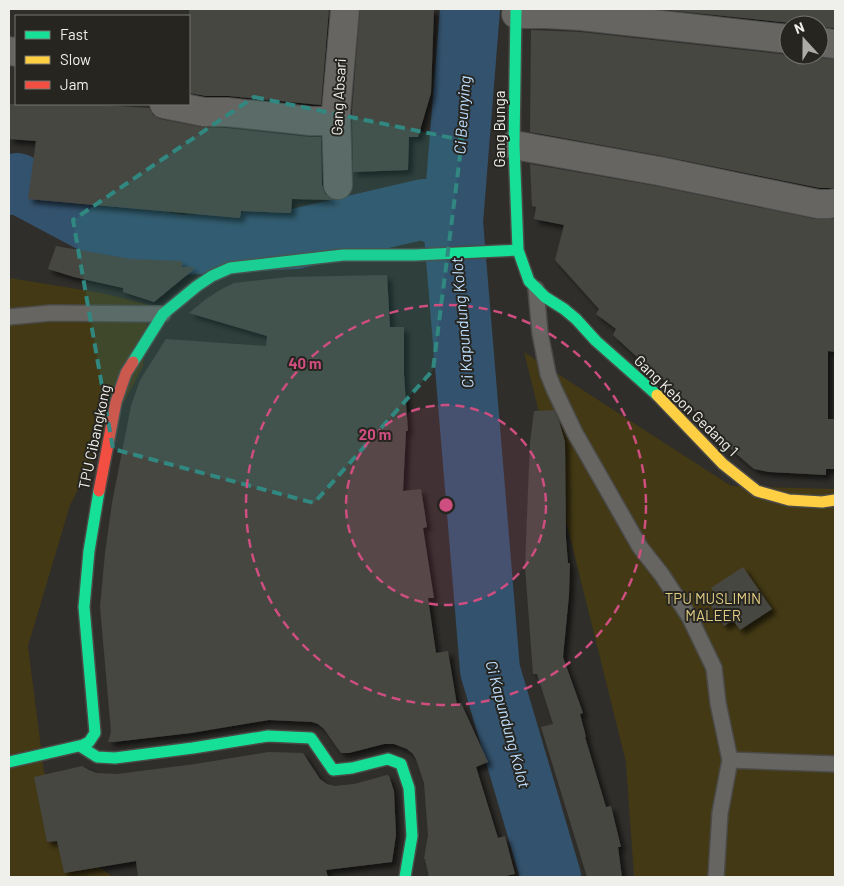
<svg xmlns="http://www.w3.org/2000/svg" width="844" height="886" font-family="Barlow,sans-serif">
  <defs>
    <filter id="shadow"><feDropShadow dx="4.5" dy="4.5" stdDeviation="2.5" flood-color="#0009"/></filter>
  </defs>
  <rect width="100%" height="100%" fill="#2f2e2b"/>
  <path fill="#433914" d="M 9,278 L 102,293 L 149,305 L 143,366 L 70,505 L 28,646 L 44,772 L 94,863 L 113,877 L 9,877 Z
    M 524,352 L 731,486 L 835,489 L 835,877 L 634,877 L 626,762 Z"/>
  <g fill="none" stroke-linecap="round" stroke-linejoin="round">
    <path stroke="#33526d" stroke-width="60" d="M 470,9 L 453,222 L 490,670 L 551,877
      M 9,185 L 17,183 L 107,231 L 181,245 L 295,239 L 424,209 L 453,222"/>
  </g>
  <path fill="#474643" filter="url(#shadow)" d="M 189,9 L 329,9 L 321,105 L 229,96 L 206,96 L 189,93 Z
    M 360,9 L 434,9 L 431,93 L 418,137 L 409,137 L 408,170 L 353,172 L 352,111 Z
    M 658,9 L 835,9 L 835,28 L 819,27 L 819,25 L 795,25 L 791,23 Z
    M 531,30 L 580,32 L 789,55 L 811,55 L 817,58 L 835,59 L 835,188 L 820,188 L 662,156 L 530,132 Z
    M 9,104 L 89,104 L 149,108 L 153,115 L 160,119 L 201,127 L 226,128 L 309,137 L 321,137 L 322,185 L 325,194 L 333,199 L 333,200 L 292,199 L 291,213 L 241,211 L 240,218 L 28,199 L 36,141 L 9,139 Z
    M 530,164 L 656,186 L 815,219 L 835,219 L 835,352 L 828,351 L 828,419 L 835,419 L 835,469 L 826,469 L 826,475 L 769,472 L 754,469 L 734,452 L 649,365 L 648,367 L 613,335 L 616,329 L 596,314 L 599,309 L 555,260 L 564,225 L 534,219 L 536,207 L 532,206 Z
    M 56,246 L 130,259 L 182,261 L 182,267 L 193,267 L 193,270 L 154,302 L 123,292 L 123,288 L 74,277 L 48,269 Z
    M 387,275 L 390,327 L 404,327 L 404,374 L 408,431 L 406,431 L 403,491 L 421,489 L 427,527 L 423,528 L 434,598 L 428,598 L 436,653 L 448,651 L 457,705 L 461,703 L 488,762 L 476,767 L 498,838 L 505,836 L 515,874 L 501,877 L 429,877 L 425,859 L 424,859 L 428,835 L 424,783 L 416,759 L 413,754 L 407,749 L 394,744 L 384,744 L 349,753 L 341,753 L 324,729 L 318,724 L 312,722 L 269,720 L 191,733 L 114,742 L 108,742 L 111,732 L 100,607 L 105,553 L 112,503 L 131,406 L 140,380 L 166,339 L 266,346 L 267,336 L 189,313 L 206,299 L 220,290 L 234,283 L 288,277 Z
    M 554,410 L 559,421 L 565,442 L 566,539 L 568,563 L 570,563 L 569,595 L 563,657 L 583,713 L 580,714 L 586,737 L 585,737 L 606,807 L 611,806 L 621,847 L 618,847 L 622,877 L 587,877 L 541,727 L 553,724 L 537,674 L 533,674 L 525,567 L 528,490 L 530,442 L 534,411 Z
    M 743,567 L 772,609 L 740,630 L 733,620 L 724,626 L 709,603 L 718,597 L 711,588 Z
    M 269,752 L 303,753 L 320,779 L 327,784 L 335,786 L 354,784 L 387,775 L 389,776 L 394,791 L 396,835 L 392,862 L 326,870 L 328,877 L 138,877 L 136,861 L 64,873 L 57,841 L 47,842 L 34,777 L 82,766 L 89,770 L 96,773 L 117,774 L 195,764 Z"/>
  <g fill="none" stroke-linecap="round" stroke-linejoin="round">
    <g stroke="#4a4a48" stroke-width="18">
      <path id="lane" d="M 536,289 L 540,333 L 548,374 L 554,389 L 575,433 L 640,547 L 662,575 L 690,618 L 714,668 L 718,703 L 730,760 L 720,813 L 716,877
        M 9,317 L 51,313 L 163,314
        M 730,760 L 835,764"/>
    </g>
    <g stroke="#4a4a48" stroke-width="30">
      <path id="street" d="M 516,14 L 547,14 L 581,16 L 789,39
        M 819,42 L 835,44
        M 9,51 L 16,52
        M 164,104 L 204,112 L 227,112 L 311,121 L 336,121
        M 514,145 L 659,171 L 818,204 L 829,204 L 835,203
        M 338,185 L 336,111 L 345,9"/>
    </g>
    <g stroke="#4a4a48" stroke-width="14">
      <path id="fast" d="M 516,9 L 514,145 L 518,250 L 529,281 L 545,297 L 564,309 L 576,319 L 596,341 L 657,395
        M 133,362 L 163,314 L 197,286 L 212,276 L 230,268 L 343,255 L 415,255 L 518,250
        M 80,746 L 97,757 L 115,758 L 193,748 L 268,736 L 311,738 L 333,770 L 352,768 L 388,759 L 401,764 L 409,788 L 412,836 L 405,877
        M 9,762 L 83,745 L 89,742 L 95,733 L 84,607 L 89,551 L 99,491"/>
    </g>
    <g stroke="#4a4a48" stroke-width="14">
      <path id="slow" d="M 657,395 L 723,464 L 757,491 L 789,500 L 822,502 L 835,500"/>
    </g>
    <g stroke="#4a4a48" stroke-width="14">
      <path id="jam" d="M 99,491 L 116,402 L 126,373 L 133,362"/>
    </g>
    <use href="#lane" stroke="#666562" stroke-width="15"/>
    <use href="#street" stroke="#666562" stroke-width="28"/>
    <use href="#fast" stroke="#16e098" stroke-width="11"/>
    <use href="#slow" stroke="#ffcf43" stroke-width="11"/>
    <use href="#jam" stroke="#f24e42" stroke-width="11"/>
  </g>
  <path fill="#318881" fill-opacity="0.2" stroke="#318881" stroke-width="4" stroke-dasharray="10 6" stroke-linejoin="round" d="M 254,97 L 462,140 L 433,370 L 314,503 L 113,449 L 73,220 Z"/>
  <circle cx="446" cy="505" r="100" fill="#cd4e7f" fill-opacity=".12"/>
  <g fill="none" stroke="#cd4e7f" stroke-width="2.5" stroke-dasharray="9 6">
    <circle cx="446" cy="505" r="100"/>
    <circle cx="446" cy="505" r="200"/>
  </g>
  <g text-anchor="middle" stroke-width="4" stroke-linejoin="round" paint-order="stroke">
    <g font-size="15" fill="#efefeb" stroke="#262520">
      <text transform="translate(339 97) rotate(-87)" y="5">Gang Absari</text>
      <text transform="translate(500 129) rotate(-90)" y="5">Gang Bunga</text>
      <text transform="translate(686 406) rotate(44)" y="5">Gang Kebon Gedang 1</text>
      <text transform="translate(95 437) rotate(-78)" y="5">TPU Cibangkong</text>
    </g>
    <g font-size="15" fill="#e1cc84" stroke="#262520">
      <text x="713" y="604">TPU MUSLIMIN<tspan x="713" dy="17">MALEER</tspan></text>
    </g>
    <g font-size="16" font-style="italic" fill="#bddfff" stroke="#262520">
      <text transform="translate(462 115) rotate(-86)" y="6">Ci Beunying</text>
      <text transform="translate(462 323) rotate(-95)" y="6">Ci Kapundung Kolot</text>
      <text transform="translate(508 724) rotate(75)" y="6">Ci Kapundung Kolot</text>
    </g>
  </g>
  <circle cx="446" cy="505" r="8" fill="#cd4e7f" stroke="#262520" stroke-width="2.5"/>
  <g font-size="15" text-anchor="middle" font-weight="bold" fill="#cd4e7f" stroke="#262520" stroke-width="4" stroke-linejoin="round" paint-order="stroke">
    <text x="305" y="369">40 m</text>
    <text x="375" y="440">20 m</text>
  </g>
  <rect width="844" height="886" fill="none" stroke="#efefeb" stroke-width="20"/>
  <rect x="15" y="15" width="175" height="90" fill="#262520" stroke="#767671"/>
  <rect x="25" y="31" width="25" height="8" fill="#16e098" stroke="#767671"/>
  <text x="60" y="40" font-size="15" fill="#efefeb">Fast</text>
  <rect x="25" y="56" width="25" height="8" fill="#ffcf43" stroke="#767671"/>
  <text x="60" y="65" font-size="15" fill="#efefeb">Slow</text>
  <rect x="25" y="81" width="25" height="8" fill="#f24e42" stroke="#767671"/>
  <text x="60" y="90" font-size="15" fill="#efefeb">Jam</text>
  <g transform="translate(804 40) rotate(339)"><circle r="24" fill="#262520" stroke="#767671"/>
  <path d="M0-4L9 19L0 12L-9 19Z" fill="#acaba8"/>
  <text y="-8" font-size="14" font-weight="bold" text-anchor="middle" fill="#efefeb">N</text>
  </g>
</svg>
